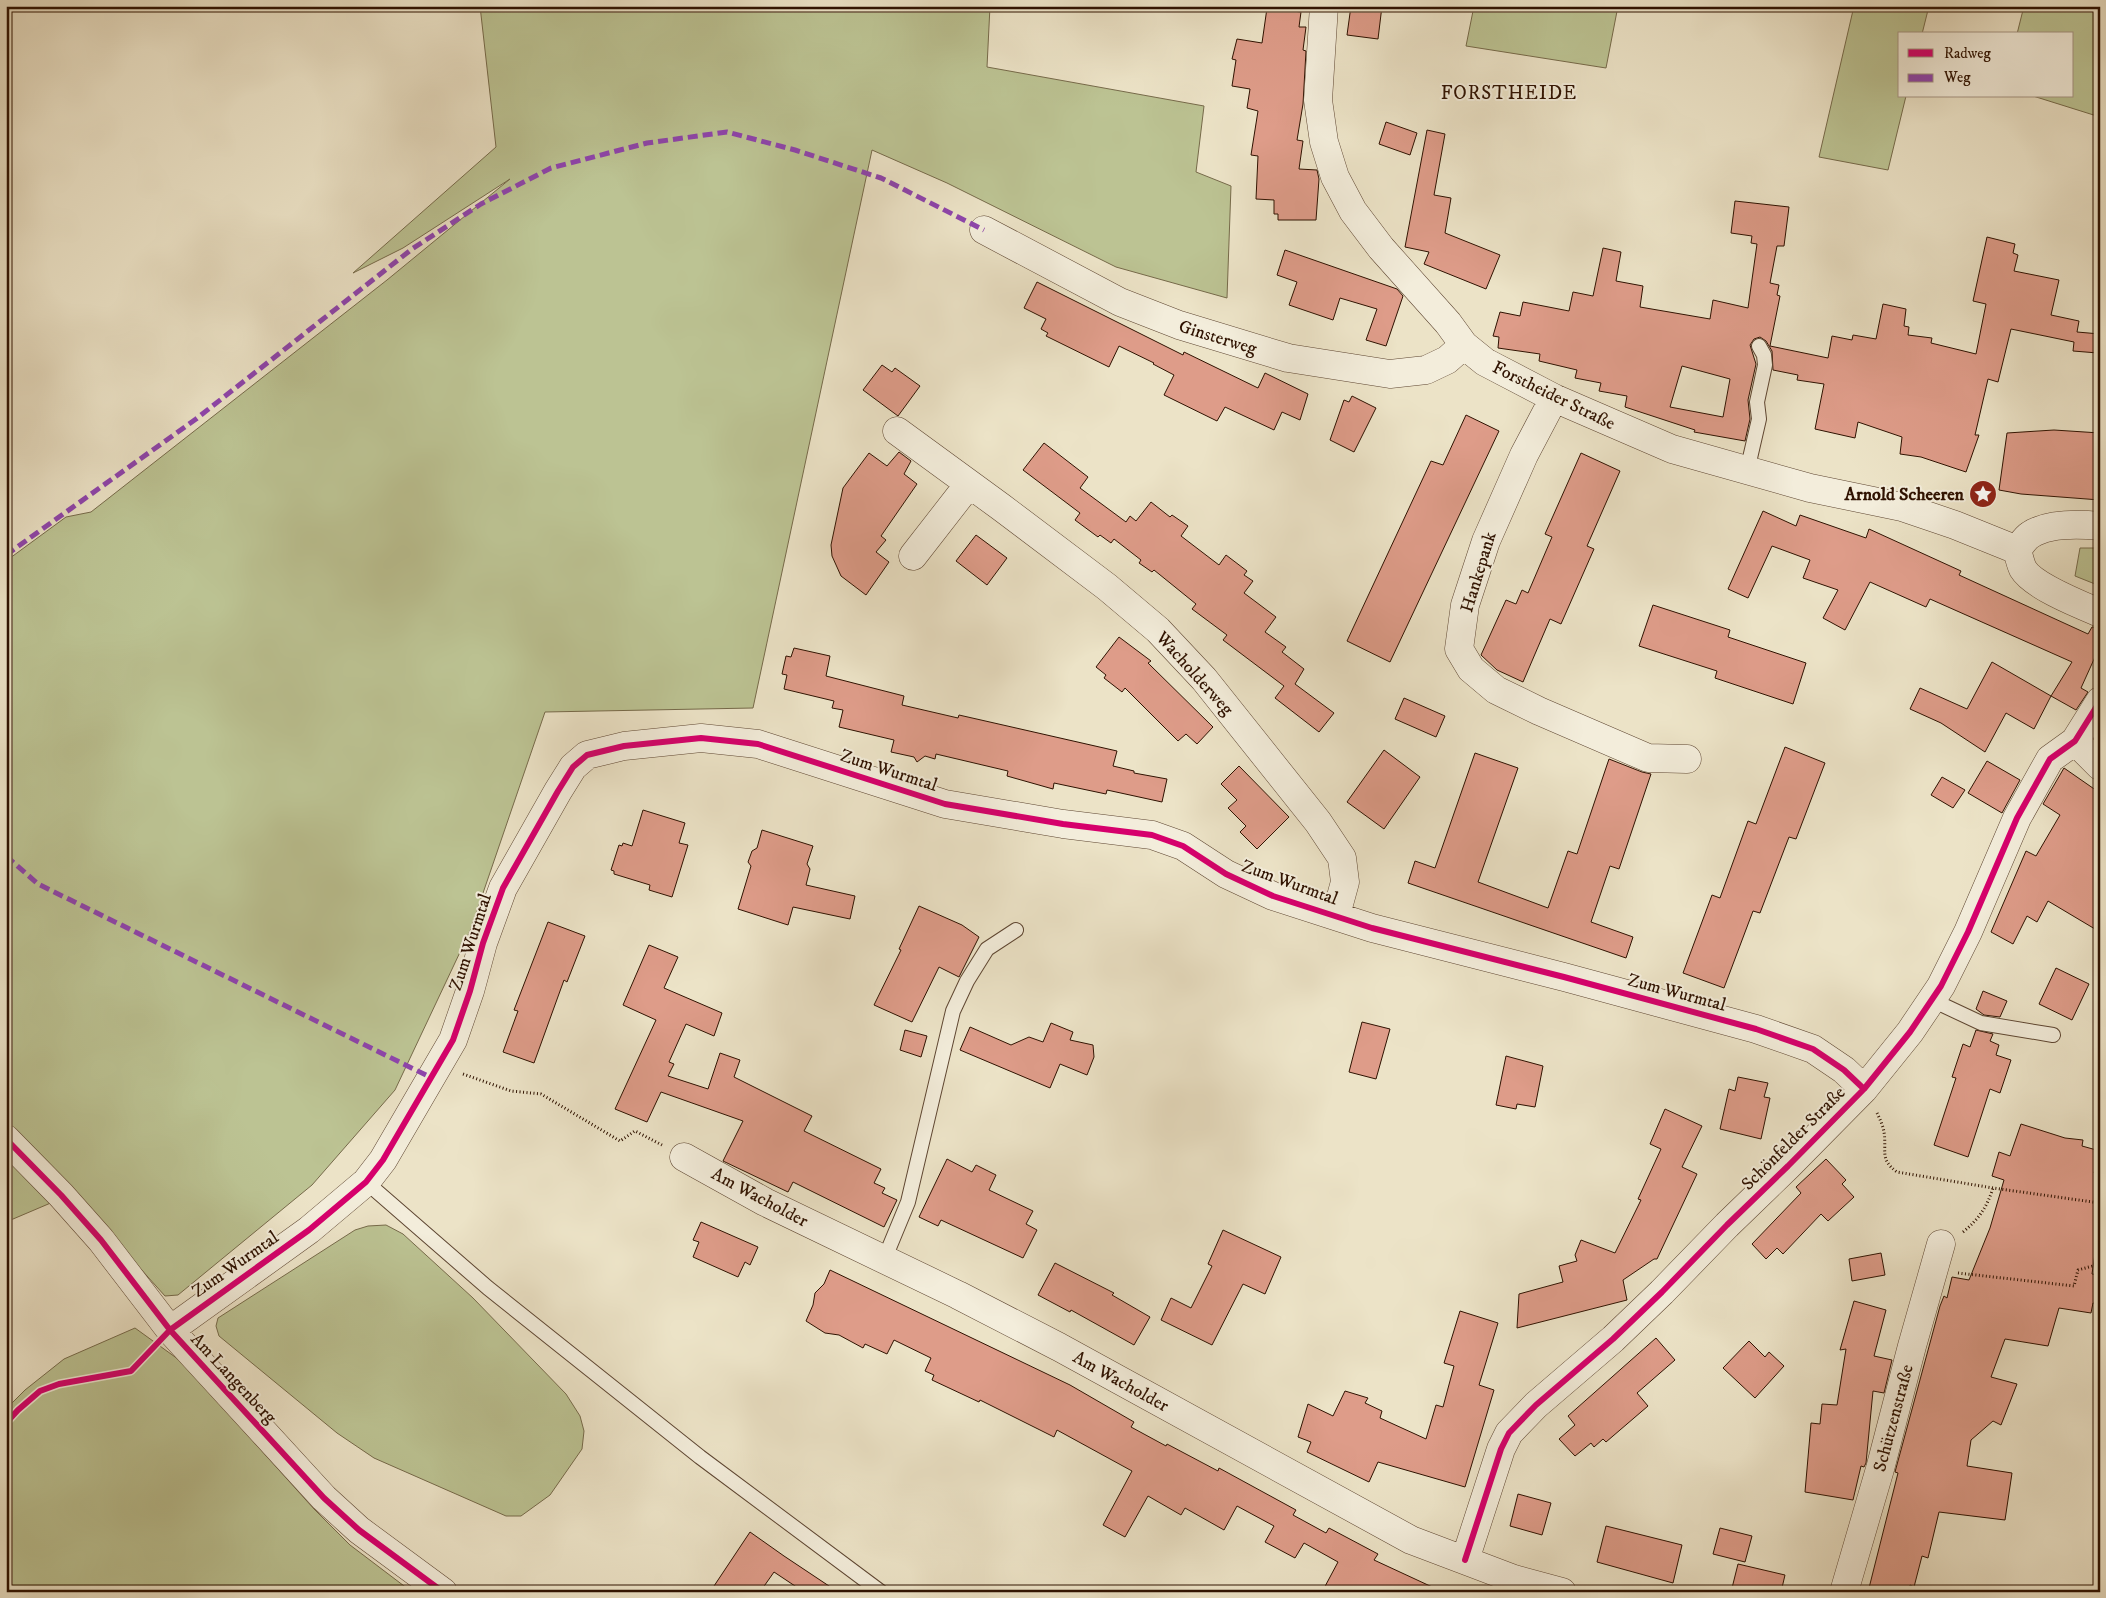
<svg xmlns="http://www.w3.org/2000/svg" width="2106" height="1598" font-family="'IM FELL DW Pica',serif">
  <rect width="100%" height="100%" fill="#ece3c7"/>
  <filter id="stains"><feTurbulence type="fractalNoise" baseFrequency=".004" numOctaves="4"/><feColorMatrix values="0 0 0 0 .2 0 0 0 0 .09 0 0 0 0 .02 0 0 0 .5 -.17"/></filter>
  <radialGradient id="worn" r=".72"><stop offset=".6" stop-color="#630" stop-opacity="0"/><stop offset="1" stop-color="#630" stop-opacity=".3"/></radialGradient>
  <path fill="#bcc393" stroke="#766a4a" d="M 480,6 L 990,6 L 987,67 L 1204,106 L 1196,172 L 1231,186 L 1227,298 L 1116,267 L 947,183 L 872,150 L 753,708 L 545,712 L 470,931 L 395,1090 L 312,1185 L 178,1295 L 165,1296 L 69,1189 L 6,1123 L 6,561 L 66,517 L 91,512 L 387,280 L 510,179 L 403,248 L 353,273 L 496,147 Z
    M 1474,6 L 1618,6 L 1606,68 L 1466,46 Z
    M 1854,6 L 1929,6 L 1922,34 L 1900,34 L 1900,96 L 1906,96 L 1888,170 L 1819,157 Z
    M 2024,6 L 2100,6 L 2100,117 L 2033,96 L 2072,96 L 2072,34 L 2017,34 Z
    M 2080,548 L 2100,548 L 2100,586 L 2075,576 Z
    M 6,1156 L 53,1202 L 6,1222 Z
    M 386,1225 L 403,1234 L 473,1298 L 566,1394 L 580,1416 L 584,1431 L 582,1449 L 550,1495 L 521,1516 L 506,1516 L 374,1458 L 337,1433 L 219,1336 L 216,1326 L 218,1318 L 355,1230 L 368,1226 Z
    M 135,1328 L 182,1362 L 314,1509 L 350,1545 L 412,1592 L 6,1592 L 6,1409 L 25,1390 L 64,1359 Z"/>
  <path fill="#de9c89" stroke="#2f1201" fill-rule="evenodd" d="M 1351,6 L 1382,6 L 1378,39 L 1347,35 Z
    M 1267,8 L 1301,12 L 1299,27 L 1306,27 L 1303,50 L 1306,51 L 1303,104 L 1297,140 L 1303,141 L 1299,169 L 1317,170 L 1319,179 L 1316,220 L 1278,220 L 1278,214 L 1274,214 L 1274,200 L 1256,199 L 1258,156 L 1251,155 L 1258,111 L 1247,108 L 1250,89 L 1232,86 L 1236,60 L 1232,59 L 1237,39 L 1262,43 Z
    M 1386,122 L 1417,133 L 1410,155 L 1379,144 Z
    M 1427,130 L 1445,134 L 1434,195 L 1451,198 L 1445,233 L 1500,255 L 1486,289 L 1424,264 L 1429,252 L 1405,247 Z
    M 1735,201 L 1789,207 L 1784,246 L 1777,246 L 1770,283 L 1779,285 L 1777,295 L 1780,296 L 1770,346 L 1828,358 L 1832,336 L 1852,340 L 1853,335 L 1876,339 L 1883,304 L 1906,309 L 1904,326 L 1909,327 L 1908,335 L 1932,338 L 1931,343 L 1976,354 L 1986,304 L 1973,301 L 1987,237 L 2015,244 L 2013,253 L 2018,255 L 2014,271 L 2059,280 L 2051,315 L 2079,321 L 2077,332 L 2100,334 L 2098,353 L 2073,351 L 2074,342 L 2011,329 L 1998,382 L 1988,379 L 1975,435 L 1979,435 L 1966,472 L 1921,457 L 1900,454 L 1902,437 L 1858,422 L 1855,438 L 1815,429 L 1824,384 L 1797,380 L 1798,375 L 1773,370 L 1772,351 L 1766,341 L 1760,337 L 1754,339 L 1750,345 L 1756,364 L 1748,400 L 1750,419 L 1745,441 L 1694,432 L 1695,430 L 1625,407 L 1627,396 L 1599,391 L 1601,383 L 1575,378 L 1577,370 L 1539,361 L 1540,354 L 1498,348 L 1499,337 L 1493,336 L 1500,312 L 1520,316 L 1523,302 L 1569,311 L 1573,292 L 1593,296 L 1603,248 L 1621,252 L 1616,281 L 1643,286 L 1640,307 L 1710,319 L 1713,300 L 1748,308 L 1757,244 L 1751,243 L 1752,236 L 1731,233 ZM 1682,366 L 1730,379 L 1723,417 L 1670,407 Z
    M 1285,250 L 1397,289 L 1403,296 L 1386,346 L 1366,340 L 1377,309 L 1340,298 L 1333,320 L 1289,305 L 1297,282 L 1277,275 Z
    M 1037,282 L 1183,355 L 1184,352 L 1258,388 L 1265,373 L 1308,394 L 1300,420 L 1282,412 L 1274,430 L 1225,407 L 1217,421 L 1164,395 L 1174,375 L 1153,364 L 1154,363 L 1119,346 L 1109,367 L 1046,336 L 1048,333 L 1041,329 L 1046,319 L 1024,308 Z
    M 882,365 L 892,372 L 895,368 L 920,386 L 898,416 L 863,390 Z
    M 1352,396 L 1376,408 L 1354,452 L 1330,440 L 1344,400 L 1349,402 Z
    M 1466,415 L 1499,431 L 1390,662 L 1347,641 L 1431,461 L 1443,465 Z
    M 2054,430 L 2100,433 L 2100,500 L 2021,494 L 1999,490 L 2007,433 Z
    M 1044,443 L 1088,477 L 1080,488 L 1126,522 L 1130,516 L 1136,521 L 1151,502 L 1170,517 L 1172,515 L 1188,526 L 1181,536 L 1219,565 L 1226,555 L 1247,571 L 1244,575 L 1253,581 L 1244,593 L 1276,617 L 1265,632 L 1286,647 L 1282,652 L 1304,669 L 1295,684 L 1334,713 L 1319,732 L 1275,698 L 1284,686 L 1223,640 L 1227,635 L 1192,609 L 1196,604 L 1154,570 L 1152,572 L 1139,563 L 1141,560 L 1114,539 L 1111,543 L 1100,535 L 1098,537 L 1075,520 L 1080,513 L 1023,470 Z
    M 899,452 L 911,461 L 904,474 L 917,484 L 881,536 L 886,540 L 876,552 L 889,562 L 866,595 L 841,576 L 832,556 L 831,545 L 843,488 L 869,453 L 887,466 Z
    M 1581,453 L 1620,471 L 1587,546 L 1594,549 L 1561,624 L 1550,619 L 1523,682 L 1497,670 L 1481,655 L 1506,600 L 1516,604 L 1522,590 L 1528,593 L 1552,537 L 1545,534 Z
    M 1763,511 L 1796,526 L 1800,515 L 1866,538 L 1869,529 L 1961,571 L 1959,575 L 2088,634 L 2092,627 L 2100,628 L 2100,646 L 2081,688 L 2088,692 L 2076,710 L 2051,696 L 2072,662 L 1930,599 L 1926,607 L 1870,582 L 1845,630 L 1823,618 L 1838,590 L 1803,578 L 1810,560 L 1772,546 L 1748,598 L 1728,589 Z
    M 976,535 L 1007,558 L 987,585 L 956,561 Z
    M 1653,605 L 1730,630 L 1728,637 L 1806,663 L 1793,704 L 1715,678 L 1717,671 L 1639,646 Z
    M 1119,637 L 1151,661 L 1148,663 L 1213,727 L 1197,744 L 1186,734 L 1178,741 L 1125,688 L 1122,692 L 1104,678 L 1106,675 L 1096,667 Z
    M 794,648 L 830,656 L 826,676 L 904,696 L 902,705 L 958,718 L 959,715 L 1117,751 L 1113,766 L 1134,771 L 1134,773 L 1167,779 L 1162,802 L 1107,790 L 1106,794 L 1054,783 L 1053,789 L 1007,776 L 1008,771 L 936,754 L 935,759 L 925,756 L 917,762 L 914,757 L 891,752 L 894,740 L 839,727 L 843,710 L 832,708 L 834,701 L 784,689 L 787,675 L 782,674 L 786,656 L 791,657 Z
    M 1992,662 L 2051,696 L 2034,729 L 2006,713 L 1985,752 L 1941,723 L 1910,709 L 1920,688 L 1967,709 Z
    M 1404,698 L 1445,716 L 1436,737 L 1395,719 Z
    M 1785,747 L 1825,763 L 1796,839 L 1789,837 L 1760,913 L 1753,911 L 1724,988 L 1683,973 L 1712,895 L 1720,898 L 1748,821 L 1756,824 Z
    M 1384,750 L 1420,777 L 1384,829 L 1347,802 Z
    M 1475,753 L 1518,768 L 1478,882 L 1548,908 L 1568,851 L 1577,854 L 1609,759 L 1642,772 L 1651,774 L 1619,869 L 1610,866 L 1591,922 L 1633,937 L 1626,958 L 1408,883 L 1415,861 L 1435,868 Z
    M 1987,761 L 2020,780 L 2002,813 L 1968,793 Z
    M 1239,766 L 1289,817 L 1257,849 L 1240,832 L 1246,826 L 1228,808 L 1237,800 L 1221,784 Z
    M 2064,768 L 2100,793 L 2100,932 L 2048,901 L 2037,922 L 2027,916 L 2013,944 L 1991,932 L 2026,851 L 2036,856 L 2060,815 L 2043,804 Z
    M 1942,777 L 1965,790 L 1953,808 L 1931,795 Z
    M 643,810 L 685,823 L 679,843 L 688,845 L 672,897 L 649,890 L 650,885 L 614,874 L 614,871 L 611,870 L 619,845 L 622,846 L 623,843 L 632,846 Z
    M 762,830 L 813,846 L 807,864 L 810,869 L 806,885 L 855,896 L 850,919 L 793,907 L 788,925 L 738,909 L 751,866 L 748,862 L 752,851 L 757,848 Z
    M 919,906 L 962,925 L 979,937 L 959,977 L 939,967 L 912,1022 L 874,1005 L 901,950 L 899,949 Z
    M 548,922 L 585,936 L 567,982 L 564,980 L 534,1063 L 503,1052 L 518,1011 L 514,1010 Z
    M 649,945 L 678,957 L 664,988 L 722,1013 L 714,1036 L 686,1024 L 669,1062 L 674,1064 L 668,1076 L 708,1089 L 720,1053 L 740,1060 L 734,1077 L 812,1116 L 804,1131 L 881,1169 L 874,1183 L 885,1188 L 882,1193 L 897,1200 L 884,1227 L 793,1182 L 788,1192 L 723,1161 L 743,1121 L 661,1092 L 647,1122 L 615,1109 L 656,1020 L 623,1005 Z
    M 2056,968 L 2089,984 L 2072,1020 L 2039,1004 Z
    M 1983,991 L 2007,1001 L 2000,1017 L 1984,1015 L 1976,1009 Z
    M 1362,1022 L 1390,1029 L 1376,1079 L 1349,1072 Z
    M 1051,1023 L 1073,1032 L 1070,1040 L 1093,1045 L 1094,1057 L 1087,1075 L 1060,1064 L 1050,1088 L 960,1050 L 970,1027 L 1011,1045 L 1029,1037 L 1043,1042 Z
    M 905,1030 L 927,1036 L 921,1057 L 900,1050 Z
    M 1976,1030 L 1993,1034 L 1990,1041 L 1999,1045 L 1996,1055 L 2011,1060 L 2000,1093 L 1990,1089 L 1968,1157 L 1934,1145 L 1956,1078 L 1952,1077 L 1963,1044 L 1970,1047 Z
    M 1506,1056 L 1543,1066 L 1535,1107 L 1517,1104 L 1516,1109 L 1496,1105 Z
    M 1738,1077 L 1768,1083 L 1764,1097 L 1770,1098 L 1761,1139 L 1720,1129 L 1729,1089 L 1735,1091 Z
    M 1665,1109 L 1702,1126 L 1682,1167 L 1697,1174 L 1657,1259 L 1654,1259 L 1623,1280 L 1627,1300 L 1517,1328 L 1519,1294 L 1563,1282 L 1559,1266 L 1577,1261 L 1575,1255 L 1581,1240 L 1615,1253 L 1641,1200 L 1638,1199 L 1661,1149 L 1650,1144 Z
    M 2021,1124 L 2065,1138 L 2083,1140 L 2082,1146 L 2100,1151 L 2094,1173 L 2100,1174 L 2100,1233 L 2098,1233 L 2092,1274 L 2100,1275 L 2100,1304 L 2093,1303 L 2091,1313 L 2059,1308 L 2048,1346 L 2005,1339 L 1991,1377 L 2017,1384 L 2001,1425 L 1993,1421 L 1971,1440 L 1967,1466 L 2012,1473 L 2005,1520 L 1939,1512 L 1928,1558 L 1922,1556 L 1914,1587 L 1910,1585 L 1909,1592 L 1868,1592 L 1898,1473 L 1895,1472 L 1940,1306 L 1944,1296 L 1947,1298 L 1952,1277 L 1969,1280 L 1990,1228 L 2004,1180 L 1992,1176 L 1999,1152 L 2010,1156 Z
    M 947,1159 L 972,1172 L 976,1165 L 996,1175 L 989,1190 L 1033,1211 L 1026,1224 L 1037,1230 L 1023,1258 L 941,1220 L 938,1226 L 919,1217 Z
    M 1826,1159 L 1846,1180 L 1842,1184 L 1854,1197 L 1828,1221 L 1821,1214 L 1783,1254 L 1777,1248 L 1766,1259 L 1752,1244 L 1801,1193 L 1796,1187 Z
    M 701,1222 L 758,1247 L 750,1265 L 745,1262 L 738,1277 L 693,1257 L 699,1242 L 693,1240 Z
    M 1223,1230 L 1281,1257 L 1265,1294 L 1243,1284 L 1212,1345 L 1161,1320 L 1171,1298 L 1191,1308 L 1212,1266 L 1208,1264 Z
    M 1881,1253 L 1885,1275 L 1852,1281 L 1849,1259 Z
    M 1055,1263 L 1114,1293 L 1112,1295 L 1150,1317 L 1134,1345 L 1071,1310 L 1070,1312 L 1038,1295 Z
    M 830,1270 L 1070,1385 L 1134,1422 L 1131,1427 L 1166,1446 L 1167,1444 L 1218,1471 L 1219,1468 L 1296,1510 L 1293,1515 L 1326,1533 L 1329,1528 L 1378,1554 L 1374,1560 L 1443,1592 L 1322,1592 L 1338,1562 L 1304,1543 L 1295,1558 L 1265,1542 L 1274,1526 L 1237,1506 L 1224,1530 L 1185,1508 L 1181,1515 L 1148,1496 L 1125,1537 L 1103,1525 L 1132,1471 L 1057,1430 L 1054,1437 L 980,1400 L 979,1402 L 932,1380 L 934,1375 L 925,1371 L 931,1358 L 894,1340 L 887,1354 L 865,1344 L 863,1348 L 839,1335 L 825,1333 L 806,1321 L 813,1305 L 815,1293 L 824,1284 Z
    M 1854,1301 L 1886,1310 L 1874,1356 L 1892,1360 L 1884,1393 L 1873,1391 L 1866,1463 L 1864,1467 L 1861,1466 L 1853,1500 L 1805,1492 L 1811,1423 L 1820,1424 L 1822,1404 L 1837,1405 L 1846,1349 L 1840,1350 Z
    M 1460,1311 L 1498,1323 L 1479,1385 L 1494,1390 L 1465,1487 L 1378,1462 L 1369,1482 L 1307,1452 L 1311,1442 L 1298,1437 L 1308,1404 L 1333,1416 L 1345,1391 L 1368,1398 L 1365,1403 L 1382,1411 L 1380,1418 L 1426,1439 L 1436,1405 L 1443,1407 L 1454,1366 L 1444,1363 Z
    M 1656,1338 L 1675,1360 L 1637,1393 L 1648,1406 L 1606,1442 L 1603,1439 L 1594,1447 L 1591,1443 L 1575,1456 L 1559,1439 L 1575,1425 L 1568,1416 Z
    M 1749,1341 L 1765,1357 L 1769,1352 L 1784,1366 L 1755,1398 L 1723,1368 Z
    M 1518,1494 L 1551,1503 L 1542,1535 L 1510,1526 Z
    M 1606,1526 L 1682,1545 L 1673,1583 L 1597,1562 Z
    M 1720,1528 L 1752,1536 L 1745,1562 L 1713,1554 Z
    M 750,1532 L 784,1556 L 838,1592 L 804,1592 L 774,1572 L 760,1592 L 710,1592 Z
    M 1738,1564 L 1785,1575 L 1781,1592 L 1731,1592 Z"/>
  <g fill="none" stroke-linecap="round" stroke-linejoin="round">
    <g stroke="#5e4632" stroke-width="16">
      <path id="service" d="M 1747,471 L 1759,419 L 1757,402 L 1765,365 L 1764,355 L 1759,346
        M 1932,1000 L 1981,1023 L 2053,1035
        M 366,1182 L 488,1288 L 700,1457 L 881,1592
        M 884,1260 L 908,1202 L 953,1011 L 967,981 L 987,949 L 1016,930"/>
    </g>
    <g stroke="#5e4632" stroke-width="29">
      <path id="minor" d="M 1324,6 L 1318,100 L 1324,142 L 1335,177 L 1353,211 L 1381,248 L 1448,323 L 1464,345 L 1485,362 L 1554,398 L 1672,449 L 1810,488 L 1902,507 L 1955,525 L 2017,550
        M 984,230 L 1120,302 L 1179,325 L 1288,358 L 1390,374 L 1426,370 L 1447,360 L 1464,345
        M 1554,398 L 1524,455 L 1486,541 L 1465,605 L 1459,649 L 1471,669 L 1496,690 L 1539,711 L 1648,758 L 1687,759
        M 897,431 L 1001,507 L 1107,587 L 1158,630 L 1204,679 L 1318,822 L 1342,858 L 1345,882 L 1336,915
        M 2100,526 C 2079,524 2048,523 2030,535 C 2025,538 2021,545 2017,550 C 2019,556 2020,563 2023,569 C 2033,586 2081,605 2100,613
        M 913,556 L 969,484
        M 2075,741 L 2100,766
        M 6,1139 L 61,1195 L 101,1240 L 170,1330 L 324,1498 L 359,1530 L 443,1592
        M 684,1157 L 765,1202 L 958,1295 L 1059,1347 L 1411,1540 L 1514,1579 L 1562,1592
        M 170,1330 L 309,1230 L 366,1182 L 383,1160 L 453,1040 L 470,991 L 483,943 L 503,888 L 558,791 L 573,767 L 587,755 L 624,746 L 701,738 L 758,744 L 945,804 L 1063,824 L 1152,835 L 1183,846 L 1226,874 L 1273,896 L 1372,928 L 1564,977 L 1756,1029 L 1813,1049 L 1844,1070 L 1864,1089
        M 1465,1560 L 1501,1449 L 1509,1433 L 1536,1405 L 1613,1339 L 1662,1292 L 1727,1225 L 1788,1166 L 1864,1089 L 1910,1032 L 1941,986 L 1968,932 L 2017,818 L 2050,759 L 2075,741 L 2100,701
        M 1844,1592 L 1880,1469 L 1912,1346 L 1941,1244"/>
    </g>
    <path stroke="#2f1201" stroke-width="3" stroke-dasharray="1 2.5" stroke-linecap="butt" d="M 463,1074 L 511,1091 L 541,1094 L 620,1141 L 635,1131 L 662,1145
      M 1877,1113 C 1880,1119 1883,1126 1884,1132 C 1887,1151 1879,1159 1897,1172 L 1993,1188 L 2100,1203
      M 1963,1232 C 1979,1219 1987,1207 1993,1188
      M 1958,1273 L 2074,1286 L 2078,1270 L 2100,1264"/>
    <use href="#service" stroke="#f3eddb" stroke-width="14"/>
    <use href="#minor" stroke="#f3eddb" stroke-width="28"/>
    <path stroke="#8e44ad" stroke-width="5" stroke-dasharray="10 5" stroke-linecap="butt" d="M 6,555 L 196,419 L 412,249 L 481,204 L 551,168 L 647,143 L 727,132 L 795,150 L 881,178 L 984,230
      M 6,856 L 38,884 L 432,1078"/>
    <g stroke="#f3eddb" stroke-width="9">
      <path id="cycleway" d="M 6,1139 L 61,1195 L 101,1240 L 170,1330 L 324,1498 L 359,1530 L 443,1592
        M 6,1423 L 18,1410 L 40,1391 L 59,1384 L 131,1371 L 170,1330 L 309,1230 L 366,1182 L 383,1160 L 453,1040 L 470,991 L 483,943 L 503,888 L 558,791 L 573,767 L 587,755 L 624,746 L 701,738 L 758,744 L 945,804 L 1063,824 L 1152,835 L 1183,846 L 1226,874 L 1273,896 L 1372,928 L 1564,977 L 1756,1029 L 1813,1049 L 1844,1070 L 1864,1089
        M 1465,1560 L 1501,1449 L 1509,1433 L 1536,1405 L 1613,1339 L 1662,1292 L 1727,1225 L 1788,1166 L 1864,1089 L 1910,1032 L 1941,986 L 1968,932 L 2017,818 L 2050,759 L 2075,741 L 2100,701"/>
    </g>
    <use href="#cycleway" stroke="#d6006c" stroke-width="6"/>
  </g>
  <defs>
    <g id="sight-disc" transform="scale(1.4375)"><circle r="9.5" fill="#8f2418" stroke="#f3eddb"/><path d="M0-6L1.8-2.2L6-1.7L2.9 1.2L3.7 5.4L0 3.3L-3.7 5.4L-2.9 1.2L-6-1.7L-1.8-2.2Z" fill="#fff"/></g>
  </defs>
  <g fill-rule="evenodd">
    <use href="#sight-disc" x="1983" y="494"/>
  </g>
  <g text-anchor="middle" stroke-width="4" stroke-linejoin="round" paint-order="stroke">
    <g font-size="18" fill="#2f1201" stroke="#f3eddb">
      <text transform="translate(1218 337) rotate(17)" y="6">Ginsterweg</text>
      <text transform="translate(1554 395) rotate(26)" y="6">Forstheider Straße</text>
      <text transform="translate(1478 572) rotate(-73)" y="6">Hankepank</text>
      <text transform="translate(1195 673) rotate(48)" y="6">Wacholderweg</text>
      <text transform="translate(889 770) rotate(18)" y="6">Zum Wurmtal</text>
      <text transform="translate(1290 882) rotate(20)" y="6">Zum Wurmtal</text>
      <text transform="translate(470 942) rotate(-72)" y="6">Zum Wurmtal</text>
      <text transform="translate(1677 992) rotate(15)" y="6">Zum Wurmtal</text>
      <text transform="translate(1793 1138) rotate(-45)" y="6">Schönfelder Straße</text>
      <text transform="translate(760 1197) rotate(28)" y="6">Am Wacholder</text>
      <text transform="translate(235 1264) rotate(-35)" y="6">Zum Wurmtal</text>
      <text transform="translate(234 1378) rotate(47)" y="6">Am Langenberg</text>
      <text transform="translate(1121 1381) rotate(29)" y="6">Am Wacholder</text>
      <text transform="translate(1893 1418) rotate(-75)" y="6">Schützenstraße</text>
    </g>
    <g font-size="18" font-weight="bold" fill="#2f1201" stroke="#f3eddb" text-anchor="end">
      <text x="1964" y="500">Arnold Scheeren</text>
    </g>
    <g font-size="19" letter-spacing="1" fill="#2f1201" stroke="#f3eddb">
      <text x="1509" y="99">FORSTHEIDE</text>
    </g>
  </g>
  <rect width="2106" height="1598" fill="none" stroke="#ece3c7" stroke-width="25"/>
  <rect x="8" y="8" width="2091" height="1583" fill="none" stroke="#2f1201" stroke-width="2.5"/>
  <rect x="12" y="12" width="2081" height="1573" fill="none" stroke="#2f1201"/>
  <rect x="1898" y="32" width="175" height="65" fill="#f3eddb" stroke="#a59584"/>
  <rect x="1908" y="49" width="25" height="8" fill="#d6006c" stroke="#a59584"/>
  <text x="1944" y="58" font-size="15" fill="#2f1201">Radweg</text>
  <rect x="1908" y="74" width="25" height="8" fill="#8e44ad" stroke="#a59584"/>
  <text x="1944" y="82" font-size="15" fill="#2f1201">Weg</text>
  <rect width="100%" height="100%" filter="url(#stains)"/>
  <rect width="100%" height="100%" fill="url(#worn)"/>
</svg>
